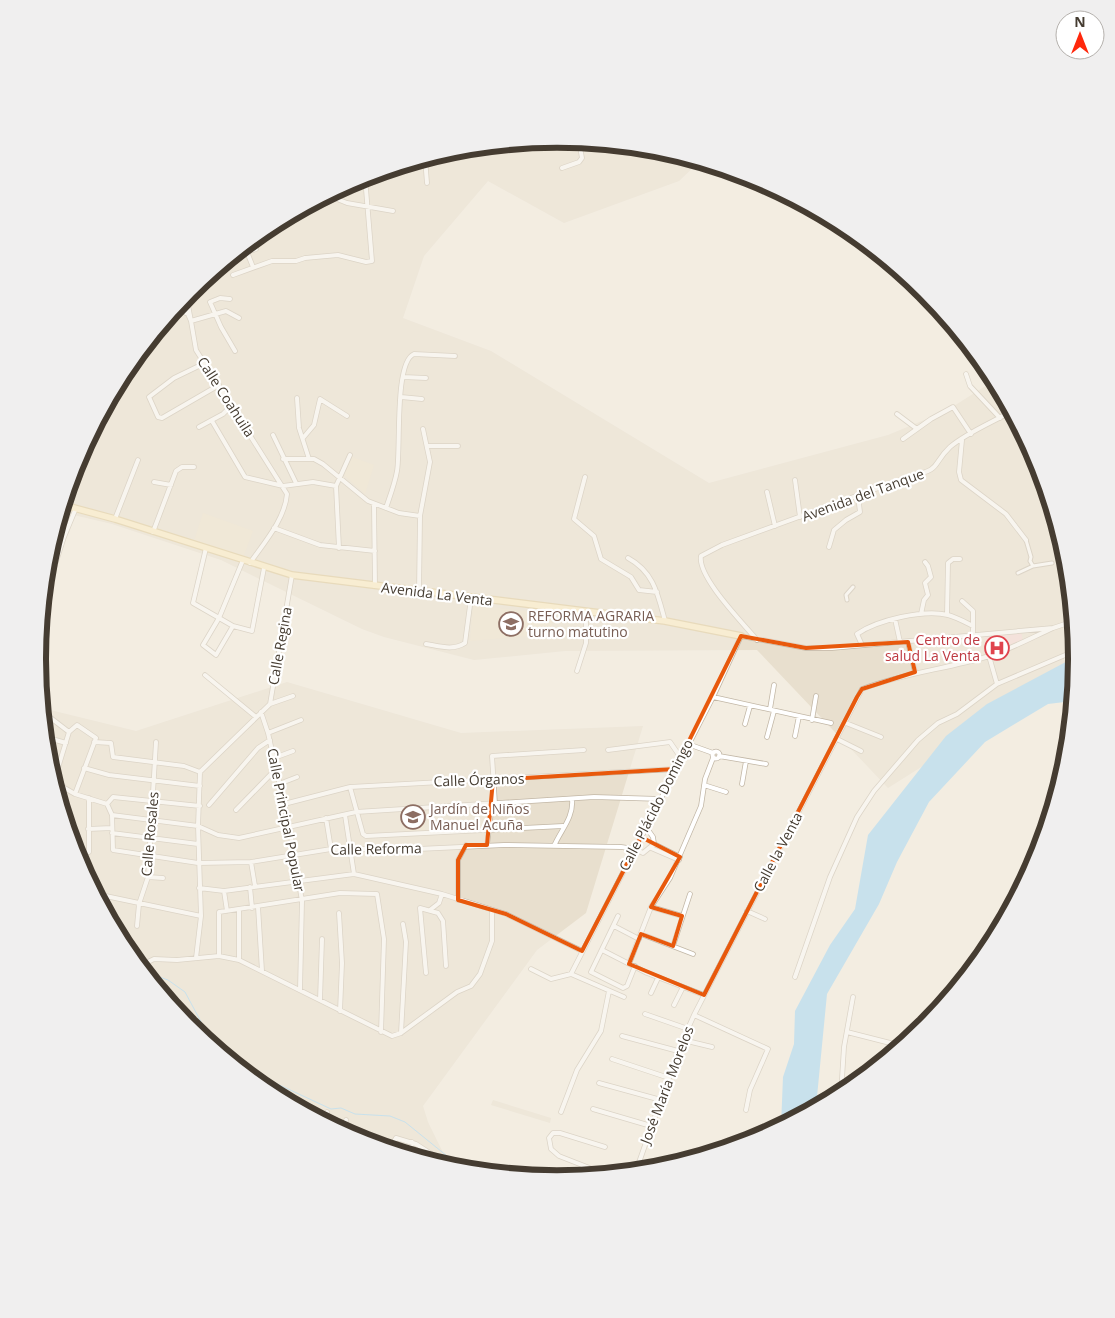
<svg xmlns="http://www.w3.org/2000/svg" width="1115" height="1318" font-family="'Open Sans',sans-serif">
  <rect width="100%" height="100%" fill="#f3ede1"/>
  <path fill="#e8dfce" d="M 558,139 L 659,149 L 700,161 L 679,181 L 564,223 L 488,181 L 424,256 L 403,318 L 491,351 L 709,483 L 888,435 L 946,411 L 995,380 L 1038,460 L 1068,558 L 1077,659 L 1076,677 L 1048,687 L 888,788 L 757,650 L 565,651 L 474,660 L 384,637 L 362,629 L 221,560 L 112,524 L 61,512 L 77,460 L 125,370 L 190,291 L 269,226 L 359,178 L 456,149 Z
    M 287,682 L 461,733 L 643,726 L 586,913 L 537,950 L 423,1106 L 428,1122 L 450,1167 L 358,1139 L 268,1091 L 190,1026 L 125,948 L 77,858 L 47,760 L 42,708 L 136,731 Z
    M 493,1100 L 551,1118 L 550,1123 L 491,1105 Z"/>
  <path fill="#eee2c9" d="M 352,457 L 374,465 L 365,494 L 343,474 Z
    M 203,513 L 253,531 L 243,558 L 194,541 Z
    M 473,605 L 553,614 L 551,634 L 470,641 Z
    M 424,810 L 425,831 L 406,833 L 402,811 Z"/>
  <path fill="#f6d6d2" d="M 1021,631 L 1023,641 L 989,655 L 984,635 Z"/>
  <path fill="#95d3f8" d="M 1077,656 L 1073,701 L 1048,704 L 985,742 L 929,802 L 897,862 L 879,904 L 827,994 L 816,1107 L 781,1126 L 783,1077 L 794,1044 L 795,1011 L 830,945 L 855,909 L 868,835 L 946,736 L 987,704 Z"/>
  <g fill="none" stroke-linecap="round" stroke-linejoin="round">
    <path stroke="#95d3f8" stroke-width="1" d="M 145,972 L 168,980 L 185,992 L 214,1046
      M 252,1077 L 273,1082 L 331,1109 L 341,1108 L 355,1114 L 390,1116 L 405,1122 L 447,1156 L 474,1171"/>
    <g stroke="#c2b7a6" stroke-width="5">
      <path id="pedestrian" d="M 1026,540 L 1031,557 L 1030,561 L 1033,566
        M 1018,573 L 1033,566 L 1052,563
        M 847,600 L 846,595 L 853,587"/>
    </g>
    <g stroke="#c2b7a6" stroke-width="5.5">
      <path id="minor" d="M 560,140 L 575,141
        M 425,158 L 427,183
        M 562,168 L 579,162 L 582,158 L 580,147 L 575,141
        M 327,195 L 347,203 L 393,211
        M 253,267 L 247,252 L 256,249
        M 233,275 L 272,261 L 296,261 L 305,258 L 338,255 L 366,262 L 372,261 L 365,177
        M 186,295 L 191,321 L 226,311 L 239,318
        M 230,299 L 220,298 L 210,302 L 221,327 L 235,351
        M 176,308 L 188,314 L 191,321 L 196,350 L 287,494 C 285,519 264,543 250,563
        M 205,363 L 174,378 L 149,397 L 158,417 L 162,418 L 219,385
        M 966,374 L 970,386 L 1000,418
        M 403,377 L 426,378
        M 401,397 L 422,399
        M 297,398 L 299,428 L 309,459
        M 897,414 L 917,429
        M 212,421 L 245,477 L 283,486 L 313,482 L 336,486
        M 199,427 L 223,414 L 232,405
        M 273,435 L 296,483
        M 303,438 L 314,425 L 320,399 L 347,416
        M 903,439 L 931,419 L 953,407 L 971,434
        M 962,440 L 959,472 L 961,480 L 1006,514 L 1026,540
        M 428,446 L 458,446
        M 283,459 L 314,459 L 323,464 L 368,501 L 399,513 L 420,516
        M 585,477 L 574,519 L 594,536 L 601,559 L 631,577 L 639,590 L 657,592
        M 795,480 L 800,517
        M 154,482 L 171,485
        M 767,492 L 775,526
        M 374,504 L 375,586
        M 386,508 C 390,496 395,483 397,471 C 401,450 394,362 414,354 L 455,356
        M 115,519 L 138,460
        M 274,528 L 320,545 L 375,551
        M 153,532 L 176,471 L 182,467 L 194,467
        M 829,547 L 834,530 L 846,520 L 860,512 L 858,496
        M 206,548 L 193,603 L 233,626 L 252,631 L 264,568
        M 339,548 L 336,486 L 350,455
        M 628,558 C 654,572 658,595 665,621
        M 419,592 L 420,516 L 430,462 L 423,429
        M 962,601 L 973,611 L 973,636
        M 43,602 L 64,537 L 76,508
        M 921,614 L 924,600 L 928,595 L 925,583 L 931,577 L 928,566 L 925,562
        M 947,615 L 948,563 L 953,559 L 960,559
        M 895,619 L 900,642
        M 233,626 L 216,655 L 203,645 L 219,618 L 243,560
        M 757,640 C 744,624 697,577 701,556 L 722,545 L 911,476 C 943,469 931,465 950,447 C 966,433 993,422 1012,411
        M 908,642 L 915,672
        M 426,644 C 439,646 453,651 465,643 L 471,598
        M 862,645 L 857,634 C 877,620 924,609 948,615 C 956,617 965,622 973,626
        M 989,656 L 997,684
        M 577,671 L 586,643 L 586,613
        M 205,675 L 256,717
        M 713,697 L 831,723
        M 270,704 L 293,696
        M 770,709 L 774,685
        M 43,712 L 69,732
        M 261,712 L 268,733 L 289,825 L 302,901 L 300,990
        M 812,720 L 816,696
        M 846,723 L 881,737
        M 745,724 L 750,706
        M 268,733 L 301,720
        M 795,736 L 799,716
        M 45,737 L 66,743
        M 767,737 L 774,711
        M 837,739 L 861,751
        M 94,742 L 111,743 L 113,757 L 184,766 L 200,772
        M 688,744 L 713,753
        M 608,750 L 670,742 L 681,758
        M712.5 755a3.5 3.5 0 1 1 7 0a3.5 3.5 0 1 1-7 0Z
        M 719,756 L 766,764
        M 274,758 L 293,751
        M 49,765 L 58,769
        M 84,768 L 109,775 L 200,786
        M 54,781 L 69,732 L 77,725 L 96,738 L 75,794
        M 54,782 L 75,794 L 107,804
        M 279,784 L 297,777
        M 742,784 L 746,761
        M 704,785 L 726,792
        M 350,787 L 363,834 L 366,836 L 563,826
        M 107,804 L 112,815 L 113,850 L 198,863 L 251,862 L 331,849 L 418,849 L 504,845 L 621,847 L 635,849 L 643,853 L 654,844
        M 107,804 L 113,797 L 200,806
        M 284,804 L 350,787 L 675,769
        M 495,804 L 492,756 L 584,750
        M 209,805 L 258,748 L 270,740
        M 61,806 L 63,786
        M 236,810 L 276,769
        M 112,815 L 198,826 L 218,835 L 239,838 L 356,812 L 594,797 L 661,799
        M 345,815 L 354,874
        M 326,818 L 331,849
        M 646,827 L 653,837 L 654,844
        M 88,829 L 112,828
        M 112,833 L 198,844
        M 654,844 L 680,857
        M 487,845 L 492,804
        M 554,846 C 561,830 574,817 572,799
        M 651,848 L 679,860
        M 76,855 L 89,852 L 89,798
        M 251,862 L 255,886
        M 148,877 L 163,878
        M 250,887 L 252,908
        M 199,888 L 224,891 L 354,874 L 442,894 L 506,914 L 582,951
        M 224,891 L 227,911
        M 96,894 L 201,916
        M 458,900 L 458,860 L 466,845
        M 258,907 L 262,971
        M 651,907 L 682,916
        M 239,910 L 239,960
        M 430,910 L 439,903 L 442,894
        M 747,911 L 765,919
        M 339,913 L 342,963 L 340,1011
        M 618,916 L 591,972 L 623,988 L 627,986 L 635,966
        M 137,926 L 139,904 L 148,877 L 156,742
        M 614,926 L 639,939
        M 641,934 L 693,954
        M 673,946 L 690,894
        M 602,950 L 647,973 L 704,995
        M 219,956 L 219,912 L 340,893 L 377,894 L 384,939 L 381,1032
        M 196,958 L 201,916 L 198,826 L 200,772 L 270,704 L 292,575
        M 629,964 L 651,907 L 670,878 L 701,806 L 705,779 L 713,758
        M 531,969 L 551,979 L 571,974 L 624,997
        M 143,970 L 148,962 L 154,959 L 177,960 L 219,956 L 239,960 L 392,1036 L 401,1033 L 457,992 L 471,986 L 480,974 L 492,941 L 492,911
        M 426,973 L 420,908 L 438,913 L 443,921 L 446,966
        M 571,974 L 713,697 L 741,636 L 806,648 L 832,648 L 1053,628 L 1074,621
        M 795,977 L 830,877 L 857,817 L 874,791 L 918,740 L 938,723 L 957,714 L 997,684 L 1077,650
        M 651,993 L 658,978
        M 320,1000 L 322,939
        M 674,1005 L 683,987
        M 645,1014 L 688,1029
        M 694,1015 L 768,1049 L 750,1090 L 746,1110
        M 182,1017 L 190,1020
        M 847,1032 L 902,1046
        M 401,1033 L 406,942 L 403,924
        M 622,1036 L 678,1051
        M 683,1040 L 712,1047
        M 612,1059 L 669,1078
        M 257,1082 L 272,1087 L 269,1092
        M 599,1083 L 661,1100
        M 841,1094 L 844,1047 L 853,997
        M 297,1106 L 300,1101
        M 593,1109 L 651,1126
        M 561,1112 L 577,1070 L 601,1031 L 609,991
        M 323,1121 L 327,1112
        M 343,1131 L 346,1120
        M 390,1149 L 396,1138 L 416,1144 L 453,1168
        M 408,1154 L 412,1142
        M 636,1171 L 678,1051 L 694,1015 L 862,689 C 903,673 947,669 989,656 C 1011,649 1033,637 1053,628
        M 605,1174 L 559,1156 L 551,1149 L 549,1138 L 553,1133 L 560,1133 L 605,1147"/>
    </g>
    <g stroke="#dbc48d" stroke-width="8">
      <path id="secondary" d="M 63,505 L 115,519 L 292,575 L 665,621 L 741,636"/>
    </g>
    <use href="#pedestrian" stroke="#fff" stroke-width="3"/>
    <use href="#minor" stroke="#fff" stroke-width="4"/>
    <use href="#secondary" stroke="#ffedbf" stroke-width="5.5"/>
  </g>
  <path d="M0 0H1115V1318H0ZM 741,636 L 806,648 L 908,642 L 915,672 L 862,689 L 857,697 L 704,995 L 629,964 L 641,934 L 673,946 L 682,916 L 651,907 L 680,857 L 641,837 L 582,951 L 506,914 L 458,900 L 458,860 L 466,845 L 487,845 L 493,780 L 675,769 Z" fill="#f3ede1" fill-opacity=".55" fill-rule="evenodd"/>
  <path fill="none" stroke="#e8590c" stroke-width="4" stroke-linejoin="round" d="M 741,636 L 806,648 L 908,642 L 915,672 L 862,689 L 857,697 L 704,995 L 629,964 L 641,934 L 673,946 L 682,916 L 651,907 L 680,857 L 641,837 L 582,951 L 506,914 L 458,900 L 458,860 L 466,845 L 487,845 L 493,780 L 675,769 Z"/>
  <defs>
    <g id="school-ring" transform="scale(1.25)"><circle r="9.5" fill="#fff" stroke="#8d6e63" stroke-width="1.5"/><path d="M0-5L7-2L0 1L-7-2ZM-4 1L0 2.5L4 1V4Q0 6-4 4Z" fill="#8d6e63"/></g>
    <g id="hospital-ring" transform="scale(1.25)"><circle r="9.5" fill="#fff" stroke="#e0444e" stroke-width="1.5"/><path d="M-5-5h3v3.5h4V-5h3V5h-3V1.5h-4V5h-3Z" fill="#e0444e"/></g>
  </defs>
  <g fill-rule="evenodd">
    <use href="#school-ring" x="511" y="624"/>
    <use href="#hospital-ring" x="997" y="648"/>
    <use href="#school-ring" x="413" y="817"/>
  </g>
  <g text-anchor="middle" stroke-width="4.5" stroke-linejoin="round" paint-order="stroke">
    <g font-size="14" fill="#453c31" stroke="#fff">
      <text transform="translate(226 397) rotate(57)" y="5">Calle Coahuila</text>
      <text transform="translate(863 495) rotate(-20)" y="5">Avenida del Tanque</text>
      <text transform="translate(437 594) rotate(7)" y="5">Avenida La Venta</text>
      <text transform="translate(280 646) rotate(-80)" y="5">Calle Regina</text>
      <text transform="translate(479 780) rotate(-2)" y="5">Calle Órganos</text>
      <text transform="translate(656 805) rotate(-63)" y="5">Calle Plácido Domingo</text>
      <text transform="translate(286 820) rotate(79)" y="5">Calle Principal Popular</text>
      <text transform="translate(150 834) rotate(-85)" y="5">Calle Rosales</text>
      <text transform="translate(376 849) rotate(-1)" y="5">Calle Reforma</text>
      <text transform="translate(778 852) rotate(-62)" y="5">Calle la Venta</text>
      <text transform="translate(667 1085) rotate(-69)" y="5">José María Morelos</text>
    </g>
    <g font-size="14" fill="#785e54" stroke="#fff" text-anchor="start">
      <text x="528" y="621">REFORMA AGRARIA<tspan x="528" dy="16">turno matutino</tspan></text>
      <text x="430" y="814">Jardín de Niños<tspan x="430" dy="16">Manuel Acuña</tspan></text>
    </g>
    <g font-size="14" fill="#be3a42" stroke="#fff" text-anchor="end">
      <text x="980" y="645">Centro de<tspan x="980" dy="16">salud La Venta</tspan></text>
    </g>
  </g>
  <path d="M0 0H1115V1318H0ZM46 659a511 511 0 1 1 1022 0a511 511 0 1 1-1022 0Z" fill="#f0efef" fill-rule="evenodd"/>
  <path fill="none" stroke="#453c31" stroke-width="6" d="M46 659a511 511 0 1 1 1022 0a511 511 0 1 1-1022 0Z"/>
  <g transform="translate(1080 35)"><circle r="24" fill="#ffffff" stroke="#b5b1ad"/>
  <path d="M0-4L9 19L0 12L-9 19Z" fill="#ff280c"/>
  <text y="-8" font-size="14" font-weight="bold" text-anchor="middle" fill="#453c31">N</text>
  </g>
</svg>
